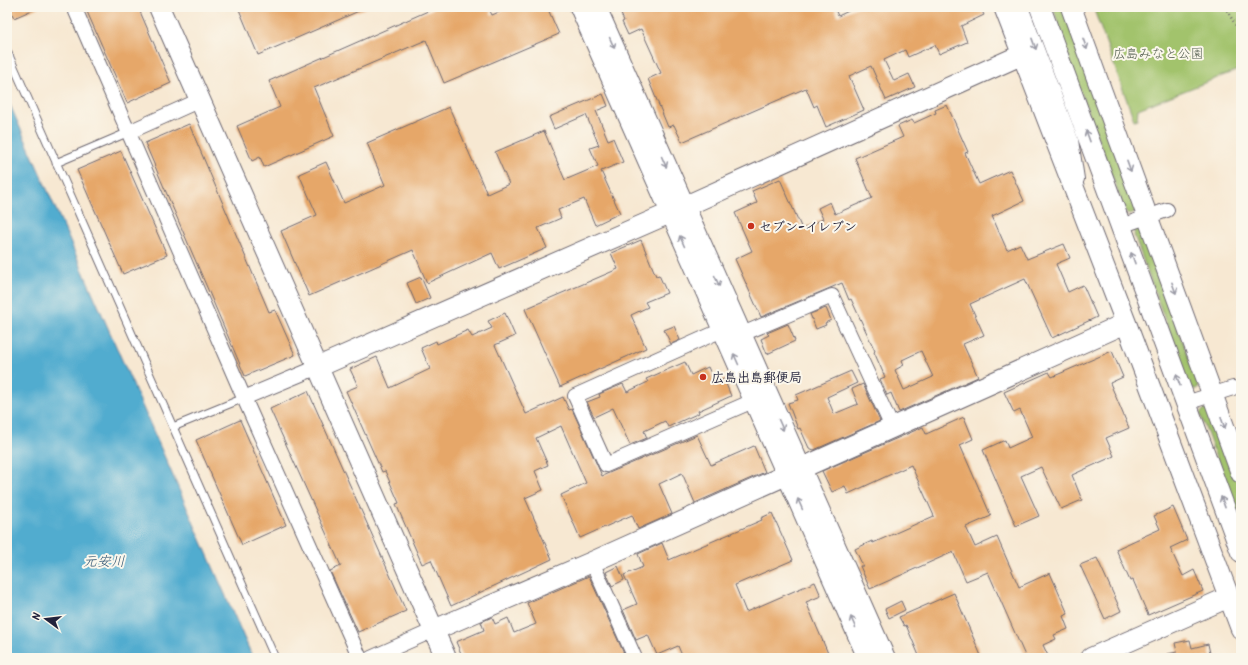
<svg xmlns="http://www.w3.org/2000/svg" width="1248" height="665" font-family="Kalam,'Klee One',sans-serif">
  <rect width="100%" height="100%" fill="#fbf7ec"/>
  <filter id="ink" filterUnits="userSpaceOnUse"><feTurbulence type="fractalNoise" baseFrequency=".025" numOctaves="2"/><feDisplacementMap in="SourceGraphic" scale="8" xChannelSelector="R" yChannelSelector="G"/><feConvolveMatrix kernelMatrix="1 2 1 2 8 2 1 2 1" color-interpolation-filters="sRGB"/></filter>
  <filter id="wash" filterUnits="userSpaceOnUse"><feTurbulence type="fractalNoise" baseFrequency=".012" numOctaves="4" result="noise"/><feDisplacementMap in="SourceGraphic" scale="16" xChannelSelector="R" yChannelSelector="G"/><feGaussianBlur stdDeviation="0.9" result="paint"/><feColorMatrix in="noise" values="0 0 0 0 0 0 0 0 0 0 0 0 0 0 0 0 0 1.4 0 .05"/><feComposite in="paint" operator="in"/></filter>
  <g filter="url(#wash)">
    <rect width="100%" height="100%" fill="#f7e8d2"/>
    <path fill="#a2c36c" stroke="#627254" d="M 1053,7 L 1063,7 L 1136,210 L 1134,213 C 1130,215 1128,214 1125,211 L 1071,66 Z
      M 1093,7 L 1241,7 L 1241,72 L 1235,71 L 1138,109 L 1137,119 L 1134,120 Z
      M 1138,227 L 1142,227 L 1199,388 C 1195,390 1193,389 1189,386 L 1134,235 L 1135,230 Z
      M 1205,409 L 1212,412 L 1241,490 L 1241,528 L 1200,413 Z"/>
    <path fill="#51accf" stroke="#3a6785" d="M 7,98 L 253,658 L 7,658 Z"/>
    <g id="blocks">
      <path fill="#e6a769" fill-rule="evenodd" d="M 9,7 L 39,7 L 14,18 Z
        M 85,7 L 138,7 L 171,83 L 127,103 Z
        M 238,7 L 368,7 L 258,55 Z
        M 437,7 L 488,7 L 492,15 L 511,7 L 547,7 L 559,34 L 444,83 L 426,40 L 314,88 L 334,136 L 264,167 L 260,157 L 252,161 L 237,126 L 280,107 L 269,81 Z
        M 618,7 L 834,7 L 838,16 L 857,7 L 980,7 L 984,15 L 961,26 L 967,42 L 939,54 L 935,45 L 908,57 L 905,50 L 884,60 L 894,81 L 909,74 L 915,87 L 886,100 L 871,66 L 849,76 L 864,110 L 826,127 L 817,105 L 814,107 L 806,88 L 682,142 L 674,125 L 668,127 L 648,79 L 661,73 L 641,29 L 628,35 L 622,22 L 624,21 Z
        M 603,94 L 608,106 L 596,111 L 608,140 L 613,138 L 623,162 L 601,171 L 620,213 L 595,225 L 584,199 L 558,210 L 561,218 L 538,228 L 547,248 L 499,269 L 492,253 L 427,283 L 413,250 L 309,296 L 281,231 L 317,215 L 299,174 L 326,162 L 344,203 L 385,185 L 367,143 L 449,107 L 487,194 L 509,184 L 495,152 L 544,131 L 565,180 L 598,166 L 590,148 L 599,145 L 586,115 L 554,129 L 549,117 Z
        M 947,105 L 968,152 L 965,153 L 979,184 L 1010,170 L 1024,201 L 992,216 L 1007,250 L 1020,244 L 1027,259 L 1064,244 L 1070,258 L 1056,264 L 1068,292 L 1083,285 L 1097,317 L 1052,338 L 1025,279 L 970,304 L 984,335 L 963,344 L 978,377 L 899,412 L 891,393 L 887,395 L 880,379 L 885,377 L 874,352 L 875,351 L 851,299 L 849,300 L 842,283 L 761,317 L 735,259 L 752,251 L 735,213 L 757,203 L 752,191 L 780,179 L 802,229 L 823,219 L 818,208 L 830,202 L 835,214 L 872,198 L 855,158 L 903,137 L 898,126 L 912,120 L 914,123 L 936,113 L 935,110 ZM 921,351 L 933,377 L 904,390 L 895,370 L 904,365 L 902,360 Z
        M 189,124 L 269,312 L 275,310 L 295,355 L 245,376 L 145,143 Z
        M 121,151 L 167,255 L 123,274 L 77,170 Z
        M 641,240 L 656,276 L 659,275 L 667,293 L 645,302 L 648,307 L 631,315 L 646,348 L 560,387 L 525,309 L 618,269 L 611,253 Z
        M 421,277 L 430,298 L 416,304 L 407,283 Z
        M 826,308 L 831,320 L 825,323 L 826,325 L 816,329 L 810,314 Z
        M 505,313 L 515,336 L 495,345 L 526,414 L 563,397 L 569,410 L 572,409 L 602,476 L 697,435 L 711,465 L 754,446 L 765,472 L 695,503 L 682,473 L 659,484 L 672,514 L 638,529 L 632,515 L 580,538 L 561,495 L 586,483 L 561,426 L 536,438 L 548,465 L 535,471 L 543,490 L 525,498 L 552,559 L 451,606 L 431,560 L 422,564 L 396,504 L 399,503 L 385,471 L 382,472 L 346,391 L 358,386 L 350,369 L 377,357 L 390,388 L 430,369 L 421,348 L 436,341 L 437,344 L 468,330 L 472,337 L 492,328 L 488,321 Z
        M 788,324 L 795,341 L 767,354 L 761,339 L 769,335 L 767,333 Z
        M 674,326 L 680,340 L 671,344 L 664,330 Z
        M 1112,351 L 1123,377 L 1110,383 L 1129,428 L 1106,438 L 1114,456 L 1072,475 L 1082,500 L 1061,509 L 1041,467 L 1021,476 L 1039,516 L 1016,526 L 983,450 L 1005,440 L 1008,448 L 1032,437 L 1020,410 L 1014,413 L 1004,392 L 1049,372 L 1052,377 Z
        M 685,362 L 691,375 L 708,367 L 715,383 L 724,379 L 731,396 L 698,411 L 699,413 L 668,427 L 665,421 L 644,431 L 647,438 L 630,445 L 613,408 L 594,417 L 587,402 L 600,397 L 599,394 L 623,384 L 627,392 L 648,382 L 646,379 Z
        M 851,371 L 857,383 L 827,397 L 834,414 L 858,404 L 852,389 L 863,384 L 880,421 L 814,450 L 809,448 L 800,428 L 798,429 L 788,403 L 798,400 L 796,395 Z
        M 308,391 L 406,611 L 358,632 L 330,571 L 341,566 L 270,409 Z
        M 964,417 L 973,439 L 960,445 L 991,516 L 966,527 L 975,547 L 997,537 L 1019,587 L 1050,573 L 1068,614 L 1063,616 L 1068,629 L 1054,635 L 1056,639 L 1043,645 L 1049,658 L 1026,658 L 988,572 L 966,581 L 953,552 L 870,589 L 860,566 L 863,566 L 855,549 L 872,541 L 873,543 L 934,516 L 911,465 L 848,494 L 845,486 L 832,492 L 822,471 L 923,427 L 926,434 Z
        M 240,420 L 286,525 L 242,545 L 196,440 Z
        M 1173,507 L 1187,540 L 1170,548 L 1183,576 L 1194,570 L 1203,591 L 1148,615 L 1133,580 L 1130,581 L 1116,549 L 1160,529 L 1154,516 Z
        M 772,513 L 793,560 L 735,585 L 746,612 L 815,582 L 821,596 L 806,602 L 830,658 L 683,658 L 678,646 L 657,655 L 648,635 L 636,640 L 623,610 L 637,604 L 624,575 L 643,567 L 638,554 L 662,543 L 669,560 L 762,520 L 761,518 Z
        M 1097,558 L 1121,611 L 1105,619 L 1080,565 Z
        M 618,566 L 624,580 L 612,586 L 606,572 Z
        M 589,576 L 626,658 L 463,658 L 456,642 L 484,630 L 481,622 L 492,617 L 495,624 L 508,618 L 514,633 L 536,624 L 527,603 Z
        M 954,593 L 982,658 L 920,658 L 906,625 L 904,626 L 899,617 Z
        M 901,601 L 905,610 L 889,618 L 885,609 Z
        M 1190,640 L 1192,648 L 1208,644 L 1211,658 L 1167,658 L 1167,654 L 1177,652 L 1175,643 Z"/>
    </g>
  </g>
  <g filter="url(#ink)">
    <use href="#blocks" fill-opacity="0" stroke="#6d6770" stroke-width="1"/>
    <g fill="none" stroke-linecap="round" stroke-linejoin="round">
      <g stroke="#6d6770" stroke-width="9">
        <path id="lane" d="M 7,51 L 275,658
          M 56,163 L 129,132
          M 173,427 L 244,398"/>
      </g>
      <g stroke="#6d6770" stroke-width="16">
        <path id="street" d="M 74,7 L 244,398 L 360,658
          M 1021,7 L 1071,140 L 1077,179
          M 129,132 L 200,100
          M 1121,226 L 1167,210
          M 731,326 L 575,396 L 606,465 L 762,397
          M 733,338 L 832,296 L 892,427
          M 244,398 L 318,367
          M 1186,403 L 1233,388
          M 592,562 L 635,658
          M 371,658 L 434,630"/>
      </g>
      <g stroke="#6d6770" stroke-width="22">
        <path id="secondary" d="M 159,7 L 446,658
          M 580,7 L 868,658
          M 596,7 L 885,658
          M 1004,7 L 1126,323 L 1241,629
          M 1040,7 L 1241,552
          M 1071,7 L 1241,473
          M 318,367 L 670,213 L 1021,55
          M 434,630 L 592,562 L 1126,323
          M 1091,658 L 1229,597"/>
      </g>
      <path stroke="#6d6770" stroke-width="2.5" stroke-dasharray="1 3" stroke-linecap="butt" d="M 1225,7 L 1240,33 L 1241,33"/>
      <use href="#lane" stroke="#fff" stroke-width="7"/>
      <use href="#street" stroke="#fff" stroke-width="14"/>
      <use href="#secondary" stroke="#fff" stroke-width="20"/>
    </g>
    <defs><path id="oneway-shaft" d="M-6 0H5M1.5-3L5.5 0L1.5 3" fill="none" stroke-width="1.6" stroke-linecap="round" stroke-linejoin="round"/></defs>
    <g stroke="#9c9ca7">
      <use href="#oneway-shaft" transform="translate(612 43) rotate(66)"/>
      <use href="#oneway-shaft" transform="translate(1034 44) rotate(70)"/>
      <use href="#oneway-shaft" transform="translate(1085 44) rotate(70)"/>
      <use href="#oneway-shaft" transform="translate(1088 136) rotate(-110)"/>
      <use href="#oneway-shaft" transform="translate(664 162) rotate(66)"/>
      <use href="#oneway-shaft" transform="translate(1129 166) rotate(70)"/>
      <use href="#oneway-shaft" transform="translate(682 241) rotate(-114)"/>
      <use href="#oneway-shaft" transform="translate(1133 258) rotate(-110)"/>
      <use href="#oneway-shaft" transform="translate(717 281) rotate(66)"/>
      <use href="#oneway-shaft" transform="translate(1174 288) rotate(70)"/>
      <use href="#oneway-shaft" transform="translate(736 359) rotate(-114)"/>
      <use href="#oneway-shaft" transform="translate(1178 380) rotate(-110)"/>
      <use href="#oneway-shaft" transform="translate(1223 423) rotate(70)"/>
      <use href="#oneway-shaft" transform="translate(781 425) rotate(66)"/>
      <use href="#oneway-shaft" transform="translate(1223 502) rotate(-110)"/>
      <use href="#oneway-shaft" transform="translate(800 504) rotate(-114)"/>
      <use href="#oneway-shaft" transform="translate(853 622) rotate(-114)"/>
    </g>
  </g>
  <g fill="#c8321e" stroke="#fbf7ec" stroke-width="1.5">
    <circle cx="751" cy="226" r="4"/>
    <circle cx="703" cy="377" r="4"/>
  </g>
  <g text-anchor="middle" stroke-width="4" stroke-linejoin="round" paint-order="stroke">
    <g font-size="13" fill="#4f5a4c" stroke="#fbf7ec">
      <text x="1158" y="58">広島みなと公園</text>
    </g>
    <g font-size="13" font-weight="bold" fill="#22223b" stroke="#fbf7ec" text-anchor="start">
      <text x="759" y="231">セブン-イレブン</text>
      <text x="711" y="382">広島出島郵便局</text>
    </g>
    <g font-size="14" font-style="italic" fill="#355976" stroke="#fbf7ec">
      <text x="104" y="566">元安川</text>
    </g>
  </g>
  <rect width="1248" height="665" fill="none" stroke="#fbf7ec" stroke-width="24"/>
  <g transform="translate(46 619) rotate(285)" stroke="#fbf7ec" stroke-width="3" paint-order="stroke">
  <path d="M0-3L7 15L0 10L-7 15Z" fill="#22223b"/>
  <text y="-6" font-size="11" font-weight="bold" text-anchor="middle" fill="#22223b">N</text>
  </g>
</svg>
